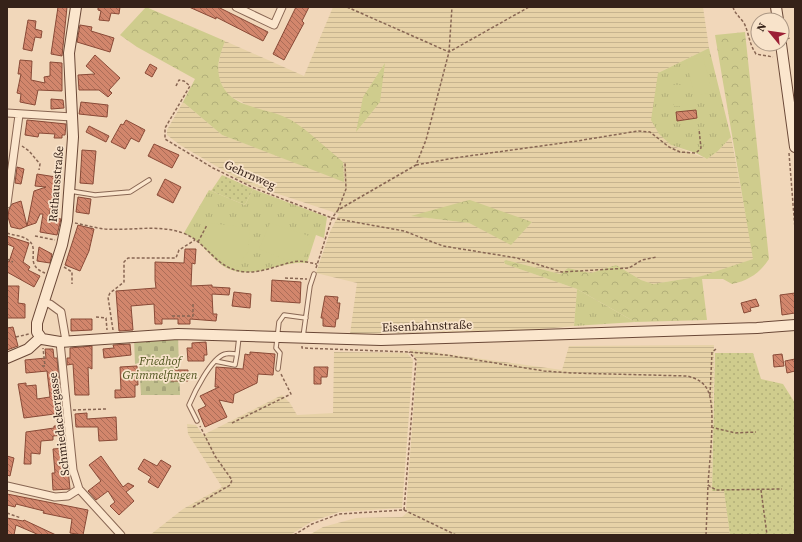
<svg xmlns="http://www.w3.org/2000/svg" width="802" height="542" font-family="'Source Serif 4',serif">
  <defs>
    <pattern id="farmland-rules" width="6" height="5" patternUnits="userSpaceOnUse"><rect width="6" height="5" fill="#e7d2a7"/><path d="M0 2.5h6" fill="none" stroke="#c7b48f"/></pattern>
    <pattern id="grass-tufts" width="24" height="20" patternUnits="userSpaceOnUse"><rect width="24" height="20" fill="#cfcc8d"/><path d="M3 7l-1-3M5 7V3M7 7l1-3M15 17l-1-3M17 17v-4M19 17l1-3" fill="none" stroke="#b2af79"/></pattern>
    <pattern id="forest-crowns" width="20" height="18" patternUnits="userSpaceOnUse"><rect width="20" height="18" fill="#cfcc8d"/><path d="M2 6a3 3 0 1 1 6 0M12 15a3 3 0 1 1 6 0" fill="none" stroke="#b2af79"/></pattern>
    <pattern id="cemetery-stones" width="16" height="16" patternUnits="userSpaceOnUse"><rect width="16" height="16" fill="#c2c08e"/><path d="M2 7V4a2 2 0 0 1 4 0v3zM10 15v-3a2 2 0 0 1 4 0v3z" fill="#a7a57a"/></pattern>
    <pattern id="garden-dots" width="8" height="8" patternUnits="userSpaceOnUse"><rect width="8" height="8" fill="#cfcc8d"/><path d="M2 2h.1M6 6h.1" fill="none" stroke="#b2af79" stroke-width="1.8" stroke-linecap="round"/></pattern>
    <pattern id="building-back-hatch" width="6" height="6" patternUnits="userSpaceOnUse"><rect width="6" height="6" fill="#d2866c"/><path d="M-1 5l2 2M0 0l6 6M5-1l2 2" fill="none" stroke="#ab6d58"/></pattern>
  </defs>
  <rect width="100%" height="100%" fill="#f1d7ba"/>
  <path fill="url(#farmland-rules)" fill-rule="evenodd" d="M 333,7 L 703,7 L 709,48 L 658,73 L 671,145 L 707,159 L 718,151 L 731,137 L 754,259 L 702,276 L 653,284 L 641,280 L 616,265 L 591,273 L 568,268 L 560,274 L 506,260 L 504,261 L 505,264 L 577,289 L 574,326 L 534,330 L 350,334 L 357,283 L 316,273 L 330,232 L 339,214 L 245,183 L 180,145 L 167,135 L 167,130 L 183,102 L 222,135 L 344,181 L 242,102 L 227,95 L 217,75 L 221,50 L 225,41 L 304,76 ZM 412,216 L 532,222 L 511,244 L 469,223 Z
    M 714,345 L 712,490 L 724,491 L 730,535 L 309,535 L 323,527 L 356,518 L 402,517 L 409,511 L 406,510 L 417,360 L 409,349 L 562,370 L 569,346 Z
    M 334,352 L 407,353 L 413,360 L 402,508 L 339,512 L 311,522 L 290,535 L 150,535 L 183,509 L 222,487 L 188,434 L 187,424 L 196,425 L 203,435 L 282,395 L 290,403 L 297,415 L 333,413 Z"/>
  <path fill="url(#grass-tufts)" d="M 709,48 L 731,137 L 718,151 L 707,159 L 696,153 L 671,145 L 659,134 L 651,120 L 658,73 Z
    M 253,189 L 327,217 L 324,238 L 316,235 L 307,263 C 281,260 255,280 229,269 C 217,264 209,252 199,243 C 195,239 189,236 184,233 L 209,190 L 245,205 Z
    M 577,289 L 635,322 L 574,326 Z"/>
  <path fill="url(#forest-crowns)" d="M 146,7 L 225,41 C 219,57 215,70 222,85 C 234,110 269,107 291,120 C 308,130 327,149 343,162 L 344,182 L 222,135 L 183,102 L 195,79 L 137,47 L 120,35 Z
    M 745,32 L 769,259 C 760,273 748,281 732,284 L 723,279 L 702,279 L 707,320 L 635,322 L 577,289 L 505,264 L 504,261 L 506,260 L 560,274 L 568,268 L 591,273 L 616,265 L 641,280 L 653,284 L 702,276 L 753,259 L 715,35 Z
    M 385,63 L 380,102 L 356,132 L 363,97 Z
    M 469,200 L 470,200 L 532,222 L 511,245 L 469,223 L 411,216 Z"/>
  <path fill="url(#cemetery-stones)" d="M 178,337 L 180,395 L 141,395 L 139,363 L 135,364 L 134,338 Z"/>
  <path fill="#cfcc8d" d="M 703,57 L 712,92 L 695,96 L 686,61 Z
    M 674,85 L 685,85 L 685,106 L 674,106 Z
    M 210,223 L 250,228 L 248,252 L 237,267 L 217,258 L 202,243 Z
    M 270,223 L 312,237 L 303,259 L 286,260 L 259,249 Z"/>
  <path fill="url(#garden-dots)" d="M 222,175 L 253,189 L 245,205 L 209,190 L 211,191 Z
    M 715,353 L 753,353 L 761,379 L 783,384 L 795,403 L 795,535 L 730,535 L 724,491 L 712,491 Z"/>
  <path fill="url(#building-back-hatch)" stroke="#894a37" d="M 58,7 L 67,7 L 62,56 L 51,54 Z
    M 98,7 L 120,7 L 119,14 L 111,13 L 109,21 L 99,20 L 101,11 L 98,10 Z
    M 189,7 L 218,7 L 268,32 L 263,41 L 216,17 L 216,19 Z
    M 296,7 L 309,7 L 302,21 L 304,23 L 284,60 L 273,54 Z
    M 28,20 L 36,21 L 35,29 L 42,31 L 41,38 L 35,37 L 32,51 L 23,49 Z
    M 80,25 L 92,27 L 91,31 L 114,38 L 110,52 L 77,42 Z
    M 95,55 L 120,78 L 109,90 L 112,93 L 108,97 L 99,90 L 79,90 L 78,75 L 95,74 L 86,66 Z
    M 20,60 L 32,61 L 31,80 L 45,83 L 44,77 L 50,76 L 50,62 L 62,63 L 62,91 L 38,90 L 35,105 L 20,102 L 21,94 L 17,93 L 21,74 L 18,74 Z
    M 150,64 L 157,68 L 152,77 L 145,73 Z
    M 51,99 L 63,100 L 64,108 L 51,109 Z
    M 81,102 L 108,105 L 107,117 L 79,114 Z
    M 696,110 L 697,118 L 677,121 L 676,112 Z
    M 27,120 L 66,124 L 65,135 L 62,135 L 62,138 L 54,138 L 55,134 L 39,133 L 38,137 L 25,135 Z
    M 126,120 L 145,130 L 139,142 L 131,138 L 125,149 L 111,142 L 121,124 L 123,125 Z
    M 89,126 L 109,136 L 106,142 L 86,132 Z
    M 154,144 L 179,155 L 172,168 L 148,156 Z
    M 82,150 L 96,151 L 93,184 L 80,183 Z
    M 17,167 L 24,169 L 21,184 L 15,183 Z
    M 37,174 L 56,177 L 49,217 L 61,219 L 57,235 L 40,232 L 43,214 L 40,214 L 36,223 L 27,226 L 34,191 L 46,187 L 35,186 Z
    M 165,179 L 181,187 L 173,203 L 157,195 Z
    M 78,197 L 91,199 L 89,214 L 76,212 Z
    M 21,201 L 27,226 L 20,229 L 11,227 L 8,217 L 9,209 L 12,204 Z
    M 78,225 L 94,229 L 89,251 L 80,271 L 65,265 Z
    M 7,236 L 29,243 L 23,262 L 30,267 L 28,270 L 40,276 L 34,287 L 7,272 L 7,261 L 9,262 L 14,247 L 7,244 Z
    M 39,247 L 52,254 L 50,263 L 37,261 Z
    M 185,249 L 196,249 L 195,264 L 192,263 L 191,286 L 212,285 L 212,287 L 230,288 L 229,295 L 212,294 L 213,314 L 217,314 L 216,321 L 190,319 L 190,324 L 178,324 L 178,319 L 162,319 L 162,324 L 155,324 L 154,304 L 131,306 L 133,330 L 119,331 L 116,291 L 156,288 L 155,280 L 155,262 L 184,263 Z
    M 272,280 L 301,282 L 300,303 L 271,301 Z
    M 7,286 L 19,286 L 18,303 L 25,304 L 25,318 L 7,318 Z
    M 234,292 L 251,294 L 250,308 L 232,306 Z
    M 795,293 L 795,313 L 782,315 L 780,295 Z
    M 325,296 L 338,297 L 337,303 L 340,303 L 338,319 L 336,319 L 335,327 L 323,326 L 323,318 L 321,318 Z
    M 756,299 L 759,306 L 750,308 L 751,311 L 744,313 L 741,303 Z
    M 71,319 L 92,319 L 92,330 L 71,331 Z
    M 13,327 L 18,346 L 7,350 L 7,328 Z
    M 206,342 L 207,355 L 204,355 L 204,361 L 188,361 L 187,348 L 192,348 L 192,343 Z
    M 130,344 L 131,355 L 104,358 L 103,349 L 114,348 L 113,345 Z
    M 92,346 L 92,369 L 88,367 L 89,395 L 75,395 L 73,364 L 67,365 L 67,358 L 70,358 L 70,348 Z
    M 45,349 L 53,349 L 54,358 L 57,358 L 62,413 L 24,418 L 18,384 L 26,383 L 26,386 L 36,385 L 37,399 L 50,397 L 47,371 L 26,373 L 25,360 L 46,358 Z
    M 250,352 L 275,354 L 273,375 L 258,374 L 257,383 L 234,394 L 233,403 L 219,400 L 227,417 L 205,427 L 198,410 L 206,406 L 200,396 L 219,387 L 215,387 L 216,367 L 243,369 L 245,354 L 250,355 Z
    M 782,354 L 784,366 L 774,367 L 773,355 Z
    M 795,359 L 795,371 L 787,373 L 785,361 Z
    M 137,366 L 138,385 L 135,385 L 135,397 L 115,398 L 115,390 L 121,390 L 120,367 Z
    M 314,367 L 328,367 L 327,377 L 321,377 L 321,384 L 314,384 Z
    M 168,370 L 188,370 L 188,381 L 171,381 L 171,377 L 168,377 Z
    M 87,413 L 87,419 L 116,417 L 117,440 L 99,441 L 98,427 L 76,427 L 75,414 Z
    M 54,426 L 63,426 L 64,435 L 53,436 L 53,440 L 41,441 L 40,454 L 31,453 L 31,464 L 24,464 L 26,432 L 54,428 Z
    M 66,448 L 70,489 L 53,490 L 52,473 L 55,473 L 53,449 Z
    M 7,456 L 14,458 L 10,476 L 7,475 Z
    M 101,456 L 123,487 L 128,483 L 134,486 L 126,492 L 134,501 L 119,515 L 110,506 L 115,502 L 108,491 L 96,500 L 88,491 L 101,481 L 89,465 Z
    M 144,459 L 157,466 L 161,460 L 171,466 L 158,488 L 148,482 L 151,477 L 138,469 Z
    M 7,494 L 88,510 L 83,535 L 70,533 L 72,519 L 43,513 L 44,511 L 16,504 L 15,507 L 7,505 Z
    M 7,518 L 23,521 L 24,520 L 56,535 L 39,535 L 16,525 L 14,535 L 7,535 Z"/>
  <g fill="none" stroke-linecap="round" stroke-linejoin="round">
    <g stroke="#886653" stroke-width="5.5">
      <path id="lane" d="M 70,191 L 95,195 L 130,192 L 149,180
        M 303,337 L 310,286 L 314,274
        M 215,361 L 235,365 L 237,354
        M 278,369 L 280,353 L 276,348 L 279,322 L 284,315 L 306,318
        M 197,421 L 189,405 C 194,393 211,358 225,354 C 228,353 234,354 237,354 L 239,337"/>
    </g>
    <g stroke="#886653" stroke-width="9">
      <path id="street" d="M 236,7 L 274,25 L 282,7
        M 7,113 L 72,117
        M 7,204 L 19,115
        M 43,302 L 50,304 L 61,312 L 66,341
        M 60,342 L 73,470 L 79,489 L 121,535
        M 7,486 L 55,497 L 68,496 L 79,489"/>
    </g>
    <g stroke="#6a4837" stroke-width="12">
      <path id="secondary" d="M 76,7 L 69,53 L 73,137 L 67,221 L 62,245 L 37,323 L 37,332 L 42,339 L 60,342 L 178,334 L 381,340 L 757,328 L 795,325
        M 776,7 L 778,20
        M 781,44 L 795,147
        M 7,358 L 28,349 L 40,338"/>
    </g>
    <path stroke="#886653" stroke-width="1.5" stroke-dasharray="3 2" stroke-linecap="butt" d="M 347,7 L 449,52 L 529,7
      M 733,7 C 735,14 740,17 744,23 C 749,33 749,44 756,54 L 773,57
      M 786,23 L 789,39
      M 176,86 L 179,80 L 184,81 L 190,86 L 165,128 L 165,139 L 213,168 L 254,188 L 332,218 L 404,231 L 443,246 L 517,258 L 562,272 L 629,268 L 642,260 L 657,257
      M 22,146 L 29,151 L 40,164 L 39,170
      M 789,153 L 795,229
      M 416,165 L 454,158 L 577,141 L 638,131 L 650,132 L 669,147 L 680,152 L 696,153 L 701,148 L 699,129
      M 338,210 L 346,189 L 345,162
      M 75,223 C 85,225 95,228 105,229 C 131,231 158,224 183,233 C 209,243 215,270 246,272 C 262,273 278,265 293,262 C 301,260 310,263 317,264
      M 7,233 C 14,236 22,235 28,240 C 41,249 23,265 45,273
      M 35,236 L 55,240
      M 198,242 L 207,225
      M 7,259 L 13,262
      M 64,267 L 72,272 L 72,284
      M 316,268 L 332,218 L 338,210 L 416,165 L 426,140 L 449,52 L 452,7
      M 285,278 L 307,279
      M 172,316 L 193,316 L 193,303
      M 96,317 L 106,318 L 107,330
      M 113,330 L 108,297 L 110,293 L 124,282 L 124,262 L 128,258 L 176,258 L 179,250 L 195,240
      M 16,337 L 29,334
      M 302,346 L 302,348 L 409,352 L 446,355 L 544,371 L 572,373 L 687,376 C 695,378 703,381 707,389 C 717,405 709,464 708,485 L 716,490 L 782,489
      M 42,366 L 45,366 L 43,348
      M 710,395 L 712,352 L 716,349
      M 73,410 L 107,409
      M 232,423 L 291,394 L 281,374
      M 711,427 L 735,433 L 756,432
      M 761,490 L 767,535
      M 193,507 L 230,485 L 232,480 L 215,456 L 200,426
      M 404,510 L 456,535
      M 7,513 L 21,518
      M 294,535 L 312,524 L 339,514 L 404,510 L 416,360 L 409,352
      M 706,535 L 708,485"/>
    <use href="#lane" stroke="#fbe6cd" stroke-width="3.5"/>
    <use href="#street" stroke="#fbe6cd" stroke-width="7"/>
    <use href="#secondary" stroke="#fbe6cd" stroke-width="10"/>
  </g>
  <g text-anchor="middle" stroke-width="3.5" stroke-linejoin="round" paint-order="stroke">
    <g font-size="12" fill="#362219" stroke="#f8e3ca">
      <text transform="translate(250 175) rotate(24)" y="4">Gehrnweg</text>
      <text transform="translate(56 184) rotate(-85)" y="4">Rathausstraße</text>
      <text transform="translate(427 326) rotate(-2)" y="4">Eisenbahnstraße</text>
      <text transform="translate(59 424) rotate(-97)" y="4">Schmiedackergasse</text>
    </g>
    <g font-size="12" font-style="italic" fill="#4f541e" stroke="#f8e3ca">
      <text x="160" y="365">Friedhof<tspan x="160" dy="14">Grimmelfingen</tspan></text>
    </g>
  </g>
  <rect width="802" height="542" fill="none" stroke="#362219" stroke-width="16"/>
  <g transform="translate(770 32) rotate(299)"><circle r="19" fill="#f8e3ca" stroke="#aa9683"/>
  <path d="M0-3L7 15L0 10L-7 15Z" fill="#9c1f35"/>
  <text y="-6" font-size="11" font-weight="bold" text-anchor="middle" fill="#362219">N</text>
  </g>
</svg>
